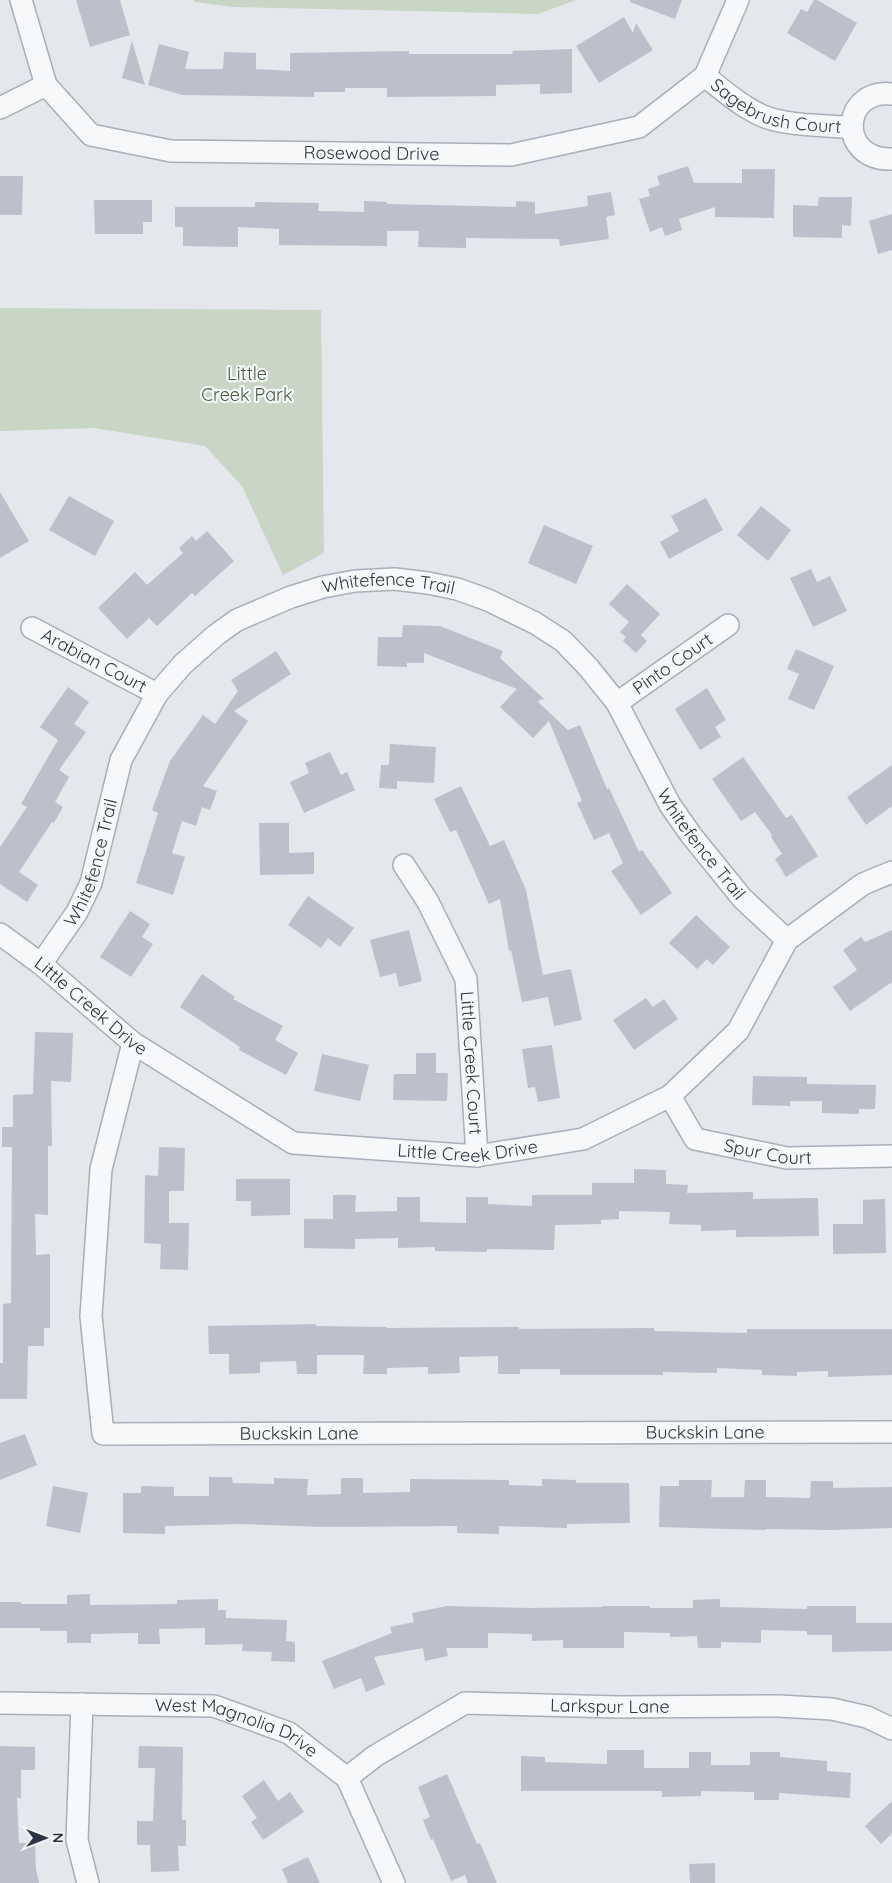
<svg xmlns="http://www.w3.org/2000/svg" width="892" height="1883" font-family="Quicksand,sans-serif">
  <rect width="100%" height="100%" fill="#e4e7ec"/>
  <path fill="#c9d6c5" d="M 193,0 L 576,0 L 538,14 L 234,7 L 194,2 Z
    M 0,308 L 321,310 L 324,553 L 283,575 L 242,486 L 205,446 L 94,428 L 0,431 Z"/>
  <path fill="#bbc0ca" d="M 76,0 L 120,0 L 130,35 L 90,47 Z
    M 630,0 L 682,0 L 675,19 L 630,2 Z
    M 814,0 L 817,0 L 857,23 L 835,61 L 787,33 L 801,9 L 807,12 Z
    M 624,17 L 633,33 L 636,23 L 653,50 L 599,83 L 576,46 Z
    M 132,41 L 145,85 L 122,78 Z
    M 159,44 L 189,52 L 185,69 L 223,69 L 224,52 L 256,53 L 256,69 L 290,71 L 290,53 L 409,51 L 409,54 L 513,54 L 512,51 L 572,49 L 572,93 L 540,94 L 540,84 L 496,85 L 496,96 L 387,97 L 387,88 L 345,88 L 345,92 L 314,92 L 314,97 L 182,95 L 148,85 Z
    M 688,166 L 694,183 L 742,183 L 742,169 L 775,169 L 774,218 L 715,217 L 715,207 L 679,219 L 682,230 L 665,236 L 662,227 L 650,232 L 639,199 L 650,196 L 648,189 L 660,185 L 657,176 Z
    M 0,176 L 23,176 L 22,215 L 0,215 Z
    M 611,192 L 615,215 L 606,217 L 609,239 L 560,246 L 559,239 L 466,238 L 466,248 L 418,247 L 419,231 L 387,231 L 387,246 L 279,245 L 279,229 L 238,227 L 238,247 L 183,246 L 183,227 L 175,227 L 175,207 L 255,207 L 255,202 L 319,203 L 318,211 L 364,212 L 364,201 L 387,202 L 387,204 L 516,207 L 516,201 L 535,202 L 535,214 L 588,206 L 587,196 Z
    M 819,197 L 852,197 L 851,226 L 842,225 L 842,238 L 793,237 L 793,205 L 818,206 Z
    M 94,200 L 152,200 L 152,222 L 143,222 L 143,234 L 95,234 Z
    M 892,214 L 892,250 L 878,254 L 869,221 Z
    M 0,492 L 29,541 L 0,558 Z
    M 69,496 L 114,521 L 95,556 L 49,530 Z
    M 706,498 L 723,530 L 669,559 L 660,542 L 679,531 L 671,516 Z
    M 761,506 L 791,530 L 768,561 L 737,535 Z
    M 544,525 L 593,546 L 576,584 L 528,563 Z
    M 207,531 L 234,561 L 195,596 L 192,593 L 157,626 L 149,618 L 127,639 L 98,608 L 135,572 L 147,585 L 183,553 L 179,548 L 192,536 L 196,541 Z
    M 811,569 L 817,582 L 830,576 L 847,611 L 813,627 L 790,578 Z
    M 627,584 L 660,614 L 641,635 L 647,641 L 636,653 L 623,641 L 626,637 L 620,632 L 629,622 L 609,604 Z
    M 403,625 L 440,626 L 503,651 L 500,658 L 545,700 L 541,699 L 538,702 L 568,730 L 580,725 L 607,789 L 609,788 L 639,852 L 642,850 L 672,893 L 641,915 L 611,871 L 623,863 L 609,833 L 594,840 L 577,803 L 582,801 L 549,721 L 533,738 L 500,707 L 517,689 L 424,653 L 424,663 L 407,663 L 407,667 L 377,666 L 378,637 L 402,637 Z
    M 796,649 L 834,666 L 814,710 L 788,699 L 799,674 L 787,669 Z
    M 276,651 L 291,674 L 234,711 L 248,721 L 203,786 L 217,791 L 210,810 L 202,807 L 196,826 L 182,821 L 172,853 L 185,857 L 173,895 L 136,883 L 158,813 L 152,810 L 170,761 L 203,715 L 215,724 L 238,691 L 231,680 Z
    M 68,687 L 89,702 L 74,724 L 86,732 L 59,770 L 69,777 L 55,802 L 63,807 L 54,823 L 52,822 L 19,872 L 38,885 L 27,902 L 0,884 L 0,847 L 27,807 L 21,804 L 58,740 L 40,727 Z
    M 707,688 L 726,720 L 715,727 L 721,737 L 700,750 L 675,709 Z
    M 390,744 L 436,747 L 434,783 L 397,781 L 397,789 L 379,788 L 381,765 L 389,765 Z
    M 330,752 L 341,775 L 347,772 L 355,790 L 304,813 L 290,782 L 309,773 L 305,763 Z
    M 743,757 L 786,818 L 792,815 L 818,856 L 786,877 L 775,859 L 782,854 L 771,837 L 772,835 L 755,812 L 741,821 L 712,779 Z
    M 892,765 L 892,806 L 866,825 L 847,797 Z
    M 461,786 L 490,846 L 504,840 L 526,890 L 543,975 L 571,969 L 582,1020 L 554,1026 L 548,997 L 522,1002 L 511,950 L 509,951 L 500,899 L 489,904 L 456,830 L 450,832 L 434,799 Z
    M 259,823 L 289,823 L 289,853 L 314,852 L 314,874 L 260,875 Z
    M 308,896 L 354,928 L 340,947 L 328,938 L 321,948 L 288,925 Z
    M 130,911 L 150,924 L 142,937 L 153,944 L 131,977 L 100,957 Z
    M 696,915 L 730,947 L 713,965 L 707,959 L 697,969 L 669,943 Z
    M 409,930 L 422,981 L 399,987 L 396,973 L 380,977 L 370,940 Z
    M 892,930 L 892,982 L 850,1011 L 833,987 L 857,970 L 843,950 L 861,937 L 865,942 Z
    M 202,974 L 235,997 L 233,999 L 283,1026 L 275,1040 L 298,1053 L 286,1075 L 239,1050 L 240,1047 L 180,1007 Z
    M 646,998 L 653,1007 L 664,999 L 678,1019 L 634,1050 L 613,1020 Z
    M 35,1032 L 73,1033 L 71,1082 L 51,1081 L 52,1146 L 48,1146 L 48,1215 L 35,1214 L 36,1255 L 50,1254 L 50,1328 L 44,1328 L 44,1346 L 28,1346 L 27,1399 L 0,1399 L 0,1363 L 3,1363 L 3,1304 L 11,1303 L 12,1147 L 2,1147 L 2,1127 L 13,1127 L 13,1095 L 33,1094 Z
    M 552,1045 L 560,1098 L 538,1102 L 535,1087 L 528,1088 L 522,1049 Z
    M 416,1053 L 436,1053 L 436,1073 L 448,1073 L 447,1101 L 393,1100 L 394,1074 L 416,1074 Z
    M 322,1054 L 369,1065 L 360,1101 L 314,1091 Z
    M 753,1076 L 807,1077 L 807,1084 L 876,1085 L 875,1109 L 859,1109 L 859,1114 L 822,1113 L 822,1101 L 790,1101 L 790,1106 L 752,1105 Z
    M 159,1147 L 185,1148 L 184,1191 L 169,1191 L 169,1223 L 189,1223 L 188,1270 L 160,1269 L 161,1244 L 144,1243 L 145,1175 L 158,1176 Z
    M 634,1169 L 666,1170 L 666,1184 L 688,1185 L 687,1193 L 753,1192 L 753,1199 L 818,1198 L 819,1236 L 736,1237 L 736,1230 L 701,1231 L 701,1225 L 669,1224 L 670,1212 L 619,1211 L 619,1219 L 601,1220 L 601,1224 L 555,1225 L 554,1250 L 487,1249 L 487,1252 L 435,1251 L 435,1247 L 398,1248 L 398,1238 L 355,1239 L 355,1249 L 304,1248 L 304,1219 L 333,1219 L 333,1195 L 356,1195 L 355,1212 L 397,1211 L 397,1197 L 420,1197 L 420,1222 L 466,1223 L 466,1197 L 488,1197 L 488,1204 L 532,1206 L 532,1195 L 592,1195 L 592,1183 L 634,1183 Z
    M 236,1179 L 290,1179 L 290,1215 L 251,1216 L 251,1201 L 236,1201 Z
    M 885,1199 L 886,1253 L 833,1254 L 833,1224 L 863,1224 L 863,1200 Z
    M 316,1324 L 316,1326 L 387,1327 L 387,1328 L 519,1327 L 519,1329 L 654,1328 L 654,1331 L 747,1333 L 747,1329 L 892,1329 L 892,1375 L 828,1377 L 828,1371 L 797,1372 L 797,1376 L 762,1375 L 762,1370 L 717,1368 L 717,1373 L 663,1372 L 663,1375 L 560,1375 L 560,1369 L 520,1369 L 520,1374 L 498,1374 L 498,1356 L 459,1357 L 460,1373 L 428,1374 L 428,1367 L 387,1368 L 387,1374 L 363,1374 L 364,1355 L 317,1355 L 317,1374 L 297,1374 L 296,1361 L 260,1362 L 260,1373 L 229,1374 L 229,1354 L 209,1354 L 208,1326 Z
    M 25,1434 L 37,1465 L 0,1480 L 0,1443 Z
    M 209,1477 L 232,1477 L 233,1483 L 274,1484 L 274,1478 L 308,1479 L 307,1495 L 341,1494 L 341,1478 L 363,1478 L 363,1493 L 410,1492 L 410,1479 L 509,1480 L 509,1485 L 542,1486 L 542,1479 L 576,1480 L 576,1483 L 629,1483 L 630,1523 L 567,1524 L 567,1528 L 499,1526 L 499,1534 L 457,1533 L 457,1526 L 324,1527 L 240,1524 L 165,1526 L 165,1534 L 123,1533 L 123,1493 L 141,1493 L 141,1486 L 174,1487 L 174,1496 L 209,1496 Z
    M 679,1480 L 712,1480 L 711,1497 L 744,1497 L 745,1480 L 766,1480 L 766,1497 L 810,1498 L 811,1481 L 833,1481 L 833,1488 L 892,1487 L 892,1528 L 832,1530 L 766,1529 L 766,1530 L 659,1527 L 660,1486 L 679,1486 Z
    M 53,1486 L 88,1493 L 80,1533 L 46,1526 Z
    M 90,1594 L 90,1605 L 177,1604 L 177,1600 L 218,1599 L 218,1610 L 226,1610 L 226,1618 L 287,1620 L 286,1641 L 295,1642 L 295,1662 L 271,1661 L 272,1652 L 242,1651 L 243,1644 L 205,1645 L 205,1628 L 159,1629 L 160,1644 L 138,1644 L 138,1633 L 91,1634 L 91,1643 L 67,1643 L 67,1631 L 40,1631 L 40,1628 L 0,1628 L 0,1602 L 21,1602 L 21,1604 L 67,1604 L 67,1595 Z
    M 720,1599 L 720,1607 L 807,1609 L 807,1606 L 856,1606 L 856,1623 L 892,1623 L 892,1651 L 832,1652 L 832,1635 L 807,1635 L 807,1631 L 761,1630 L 761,1643 L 721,1642 L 721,1648 L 698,1648 L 697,1636 L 670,1637 L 670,1633 L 624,1632 L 624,1648 L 563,1648 L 563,1640 L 532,1641 L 532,1634 L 488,1633 L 488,1648 L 446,1648 L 448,1656 L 425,1661 L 423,1648 L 374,1657 L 385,1684 L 366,1692 L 361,1678 L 334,1689 L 322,1661 L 392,1633 L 390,1627 L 414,1622 L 412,1613 L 447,1606 L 530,1608 L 602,1607 L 602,1606 L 650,1606 L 650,1608 L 693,1608 L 693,1600 Z
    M 0,1746 L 35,1747 L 35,1770 L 21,1770 L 21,1798 L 17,1798 L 19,1843 L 35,1843 L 36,1869 L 39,1883 L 0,1883 Z
    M 139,1746 L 183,1747 L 182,1820 L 186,1820 L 186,1846 L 178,1846 L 179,1871 L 151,1872 L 150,1845 L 137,1845 L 137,1821 L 153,1821 L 155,1768 L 138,1768 Z
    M 607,1750 L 644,1750 L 644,1768 L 689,1768 L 689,1752 L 711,1752 L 711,1765 L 750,1765 L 750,1752 L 780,1752 L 780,1757 L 827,1761 L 827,1771 L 851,1773 L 850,1798 L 779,1793 L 779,1800 L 754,1800 L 754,1792 L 701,1791 L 701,1796 L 662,1797 L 662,1791 L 521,1791 L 521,1756 L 545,1757 L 545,1762 L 607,1764 Z
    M 447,1774 L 477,1844 L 480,1843 L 497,1883 L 468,1883 L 465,1875 L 451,1881 L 433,1839 L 431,1840 L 423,1820 L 430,1817 L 418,1787 Z
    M 264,1780 L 278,1801 L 290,1792 L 304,1812 L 263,1840 L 251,1822 L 257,1818 L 242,1796 Z
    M 892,1801 L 892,1833 L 881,1844 L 865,1826 Z
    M 308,1857 L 320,1883 L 288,1883 L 282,1869 Z
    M 715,1863 L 715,1883 L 690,1883 L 689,1864 Z"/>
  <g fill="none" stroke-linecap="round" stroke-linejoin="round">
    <g stroke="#a9aeb7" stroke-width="24">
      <g id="minor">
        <path id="s1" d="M 21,0 L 46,85 L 91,135 L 171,151 L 511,155 L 639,127 L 705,76 L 738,0"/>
        <path id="s2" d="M 705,76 C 724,91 742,107 763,116 C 785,126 827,125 852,128"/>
        <path d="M 892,94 C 841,88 837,161 892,159"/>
        <path d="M 0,108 L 46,85"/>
        <path id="s3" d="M 32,628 L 157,694"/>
        <path id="s4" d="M 617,703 L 728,625"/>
        <path id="s5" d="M 404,865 L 428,902 L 466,979 L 477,1156"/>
        <path id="s6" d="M 0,934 L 41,964 L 133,1043 L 293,1143 L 477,1156 L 583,1139 L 670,1096 L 738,1031 L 787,940 L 863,884 L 892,872"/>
        <path id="s7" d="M 41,964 L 77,912 L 91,883 L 121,760 L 157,694 L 183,664 L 216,635 L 237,620 L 291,597 L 323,587 L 355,581 L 395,579 L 428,583 L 457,589 L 488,600 L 535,623 L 563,641 L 588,667 L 617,703 L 670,805 L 691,835 L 742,898 L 787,940"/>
        <path id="s8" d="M 133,1043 L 101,1169 L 91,1316 L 103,1434 L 892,1432"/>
        <path id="s9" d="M 670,1096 L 695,1139 L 787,1158 L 892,1156"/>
        <path id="s10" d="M 0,1703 L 214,1706 L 289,1733 L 347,1778 L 394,1883"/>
        <path d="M 82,1704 L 77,1840 L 88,1883"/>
        <path id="s11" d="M 347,1778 L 375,1756 L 465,1703 L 618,1707 L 779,1706 L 832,1709 L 867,1717 L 892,1729"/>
      </g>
    </g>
    <use href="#minor" stroke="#f7f8fa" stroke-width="21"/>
  </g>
  <g text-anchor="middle" stroke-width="4.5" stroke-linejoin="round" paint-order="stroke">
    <g font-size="18" fill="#2b3445" stroke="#f4f6f9">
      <text dy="6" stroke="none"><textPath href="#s2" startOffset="80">Sagebrush Court</textPath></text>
      <text dy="6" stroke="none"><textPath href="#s1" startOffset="438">Rosewood Drive</textPath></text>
      <text dy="6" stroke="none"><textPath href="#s7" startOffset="565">Whitefence Trail</textPath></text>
      <text dy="6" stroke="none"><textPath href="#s3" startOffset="70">Arabian Court</textPath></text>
      <text dy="6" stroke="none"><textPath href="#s4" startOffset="68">Pinto Court</textPath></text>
      <text dy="6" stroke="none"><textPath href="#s7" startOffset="1000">Whitefence Trail</textPath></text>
      <text dy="6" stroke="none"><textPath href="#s7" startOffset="115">Whitefence Trail</textPath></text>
      <text dy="6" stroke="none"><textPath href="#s6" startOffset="116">Little Creek Drive</textPath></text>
      <text dy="6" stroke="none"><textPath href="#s5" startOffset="214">Little Creek Court</textPath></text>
      <text dy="6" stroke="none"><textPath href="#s6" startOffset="536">Little Creek Drive</textPath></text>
      <text dy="6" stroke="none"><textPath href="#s9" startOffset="124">Spur Court</textPath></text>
      <text dy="6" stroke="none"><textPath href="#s8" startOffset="592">Buckskin Lane</textPath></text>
      <text dy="6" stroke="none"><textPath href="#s8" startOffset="998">Buckskin Lane</textPath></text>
      <text dy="6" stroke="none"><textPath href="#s11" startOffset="285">Larkspur Lane</textPath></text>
      <text dy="6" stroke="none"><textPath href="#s10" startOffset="241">West Magnolia Drive</textPath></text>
    </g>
    <g font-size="18" fill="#3f6138" stroke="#f4f6f9">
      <text x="247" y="380">Little<tspan x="247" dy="21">Creek Park</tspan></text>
    </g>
  </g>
  <g transform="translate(45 1838) rotate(90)" stroke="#f4f6f9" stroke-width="4" paint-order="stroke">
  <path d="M0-4L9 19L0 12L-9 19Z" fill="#2b3445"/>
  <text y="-8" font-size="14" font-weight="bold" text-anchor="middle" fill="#2b3445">N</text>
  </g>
</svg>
